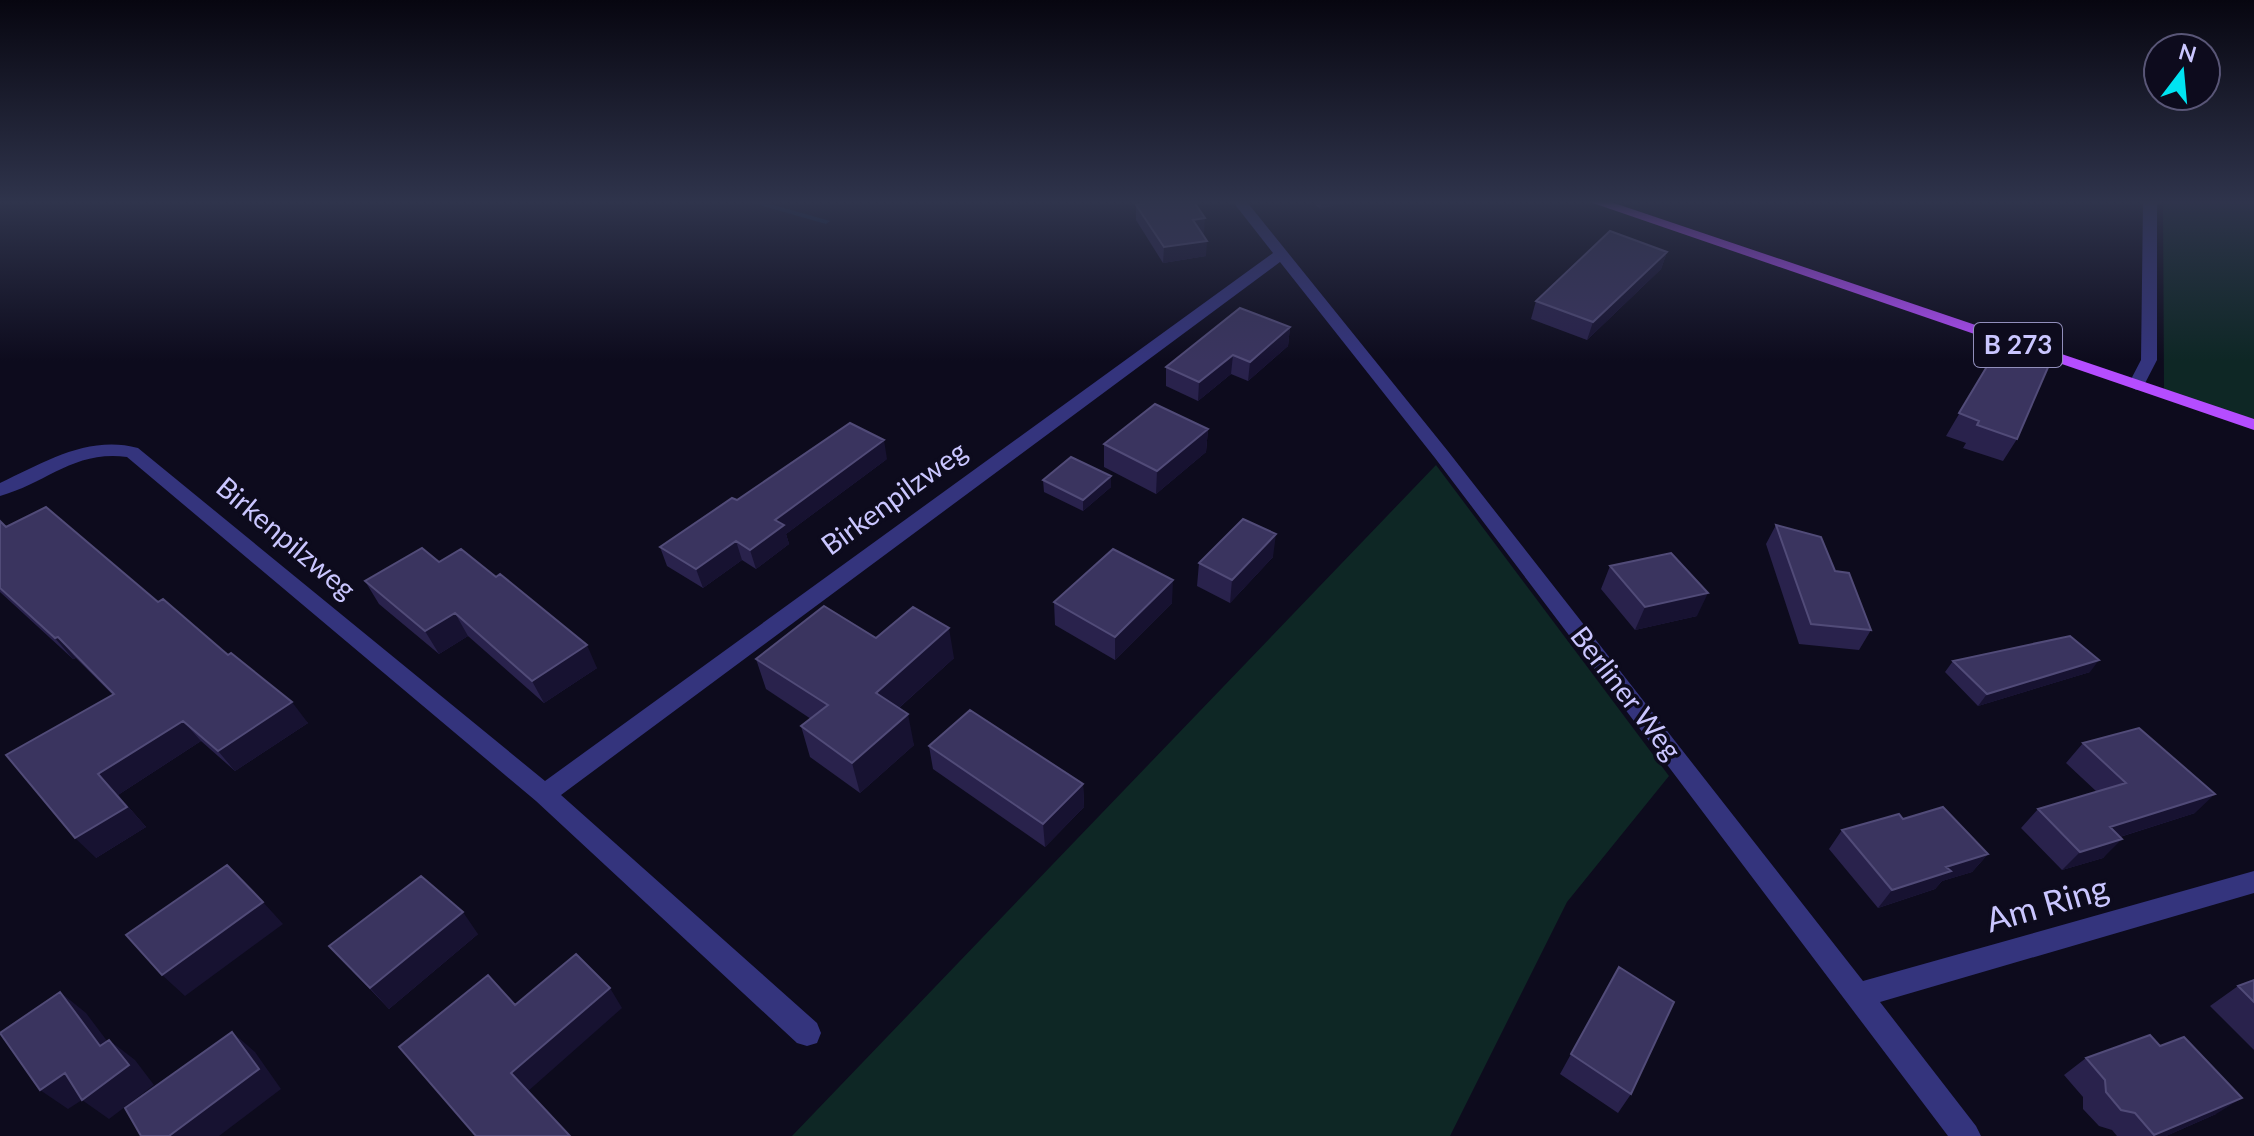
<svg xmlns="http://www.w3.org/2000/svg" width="2254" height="1136" font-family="Lato,sans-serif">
  <rect width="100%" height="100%" fill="#0d0b1d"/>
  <path fill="#0e2725" d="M 2163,202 L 2254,202 L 2254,420 L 2164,390 Z
    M 1436,465 L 1669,776 L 1567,902 L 1450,1136 L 792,1136 Z"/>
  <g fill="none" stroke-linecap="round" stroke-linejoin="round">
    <path fill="#0a2141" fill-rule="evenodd" d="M 749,202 L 763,202 L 830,221 L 826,224 Z"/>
    <path fill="#34347d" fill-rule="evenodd" d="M 1233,202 L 1247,202 L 1447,450 L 1863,981 L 2254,871 L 2254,893 L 1880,1002 L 1976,1126 L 1981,1136 L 1948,1136 L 1435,458 L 1280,262 L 561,795 L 817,1023 L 821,1033 L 817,1043 L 807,1046 L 797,1043 L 536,801 L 127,457 C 74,450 47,483 0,496 L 0,483 C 45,462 88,435 138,448 L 545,781 L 1273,253 Z
      M 2143,202 L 2157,202 L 2157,360 L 2142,389 L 2136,390 L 2128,385 L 2141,360 Z"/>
    <path fill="#b54dff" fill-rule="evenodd" d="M 1590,202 L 1611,202 L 2254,419 L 2254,430 Z"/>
  </g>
  <path fill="#29224c" d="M 1141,202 L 1194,202 L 1204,233 L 1202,234 L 1206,256 L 1163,263 L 1136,220 L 1136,205 L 1143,204 Z
    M 1313,202 L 1346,202 L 1320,209 Z
    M 1667,252 L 1661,269 L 1587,340 L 1531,319 L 1536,301 Z
    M 1290,327 L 1288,346 L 1248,381 L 1231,374 L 1198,401 L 1166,386 L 1166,367 Z
    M 1998,348 L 2017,439 L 2003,461 L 1963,448 L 1966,443 L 1946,436 Z
    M 1208,429 L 1206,452 L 1156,494 L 1104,467 L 1104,444 Z
    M 887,459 L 786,534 L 789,544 L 756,569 L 742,560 L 703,588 L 667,566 L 660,547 Z
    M 1111,476 L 1111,487 L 1083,511 L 1044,492 L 1043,480 Z
    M 0,521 L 6,527 L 158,602 L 308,723 L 235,771 L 201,741 L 118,795 L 146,827 L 96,858 L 113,695 L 76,658 L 73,659 L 0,592 Z
    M 1776,525 L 1835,571 L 1871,630 L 1859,650 L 1799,644 L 1766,544 Z
    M 1273,557 L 1230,603 L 1197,586 L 1199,563 Z
    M 439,562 L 597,668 L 544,703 L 468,636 L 439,654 L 379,604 L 365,581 Z
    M 1610,566 L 1697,616 L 1635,630 L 1601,589 Z
    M 1054,602 L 1172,603 L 1115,660 L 1055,625 Z
    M 876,638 L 954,658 L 899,708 L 914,745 L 860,793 L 810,757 L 801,726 L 811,719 L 766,689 L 756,659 Z
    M 1953,661 L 2090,672 L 1978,706 L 1945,672 Z
    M 2083,743 L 2195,813 L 2120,837 L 2103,858 L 2062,870 L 2021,828 L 2038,809 L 2097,792 L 2066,763 Z
    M 929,746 L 1083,784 L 1084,807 L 1045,847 L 933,769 Z
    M 1903,819 L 1988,854 L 1972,872 L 1942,881 L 1935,889 L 1878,908 L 1829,849 L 1842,830 Z
    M 478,934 L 389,1009 L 329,946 Z
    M 1619,967 L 1631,1094 L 1618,1113 L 1560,1074 Z
    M 2254,980 L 2254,1050 L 2210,1006 L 2238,986 Z
    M 2086,1058 L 2216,1114 L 2166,1136 L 2117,1136 L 2112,1130 L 2099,1126 L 2083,1109 L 2083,1097 L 2064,1075 Z"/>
  <path fill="#171231" d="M 1321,202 L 1346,202 L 1320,209 Z
    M 1205,218 L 1204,233 L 1192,235 L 1193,220 Z
    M 1207,241 L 1206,256 L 1163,263 L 1164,247 Z
    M 1667,252 L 1661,269 L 1587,340 L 1593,322 Z
    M 1290,327 L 1288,346 L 1248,381 L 1250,362 Z
    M 1233,355 L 1231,374 L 1198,401 L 1199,382 Z
    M 1208,429 L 1206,452 L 1156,494 L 1157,471 Z
    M 884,440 L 887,459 L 786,534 L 789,544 L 756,569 L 750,550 L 775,520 Z
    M 1111,476 L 1111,487 L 1083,511 L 1083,500 Z
    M 1276,534 L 1273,557 L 1230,603 L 1232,580 Z
    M 736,541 L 742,560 L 703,588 L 696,569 Z
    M 1173,580 L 1172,603 L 1115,660 L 1115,637 Z
    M 1708,593 L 1697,616 L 1635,630 L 1645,607 Z
    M 455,613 L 468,636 L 439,654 L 425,631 Z
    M 949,628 L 954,658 L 882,723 L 876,693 Z
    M 58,637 L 76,658 L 73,659 L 55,638 Z
    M 587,645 L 597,668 L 544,703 L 532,681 Z
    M 2099,660 L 2090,672 L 1978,706 L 1987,694 Z
    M 292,702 L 308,723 L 235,771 L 218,751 Z
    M 908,714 L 914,745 L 860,793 L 852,763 Z
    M 183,721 L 201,741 L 118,795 L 146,827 L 96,858 L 75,838 L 98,774 Z
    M 1083,784 L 1084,807 L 1045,847 L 1043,824 Z
    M 2215,794 L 2195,813 L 2091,846 L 2110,827 Z
    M 2122,839 L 2103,858 L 2062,870 L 2080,852 Z
    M 1988,854 L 1972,872 L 1942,881 L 1935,889 L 1878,908 L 1892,890 L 1946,867 Z
    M 263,902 L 283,924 L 185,996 L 162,975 Z
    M 463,912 L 478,934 L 389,1009 L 370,988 Z
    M 610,988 L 622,1008 L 527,1092 L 511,1073 Z
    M 60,992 L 86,1013 L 126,1066 L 100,1046 Z
    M 232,1032 L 255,1052 L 281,1089 L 219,1136 L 169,1136 Z
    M 109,1040 L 135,1060 L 154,1085 L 109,1119 L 82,1100 L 68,1109 L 40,1090 Z
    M 2242,1098 L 2216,1114 L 2166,1136 L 2153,1136 Z"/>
  <path fill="#3a345f" stroke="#514b78" stroke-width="2" d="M 1151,202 L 1194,202 L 1205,218 L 1193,220 L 1207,241 L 1164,247 L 1136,205 Z
    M 1610,231 L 1667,252 L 1593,322 L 1536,301 Z
    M 1240,308 L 1290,327 L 1250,362 L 1233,355 L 1199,382 L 1166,367 Z
    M 1998,348 L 2049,365 L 2017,439 L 1977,425 L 1979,421 L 1959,413 Z
    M 1155,404 L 1208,429 L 1157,471 L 1104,444 Z
    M 850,423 L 884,440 L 775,520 L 784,525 L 750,550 L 736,541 L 696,569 L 660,547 L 732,498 L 737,500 Z
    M 1071,457 L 1111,476 L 1083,500 L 1043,480 Z
    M 46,507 L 158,602 L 163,599 L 228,655 L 231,653 L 292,702 L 218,751 L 183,721 L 98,774 L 127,807 L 75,838 L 6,755 L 114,694 L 58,637 L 55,638 L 0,588 L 0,521 L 6,527 Z
    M 1243,519 L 1276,534 L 1232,580 L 1199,563 Z
    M 1776,525 L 1821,537 L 1835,571 L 1849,573 L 1871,630 L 1811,624 Z
    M 422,548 L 439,562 L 461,549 L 496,577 L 500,574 L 587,645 L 532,681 L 455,613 L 425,631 L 365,581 Z
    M 1113,549 L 1173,580 L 1115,637 L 1054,602 Z
    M 1671,553 L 1708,593 L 1645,607 L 1610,566 Z
    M 824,606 L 876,638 L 913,607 L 949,628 L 876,693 L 908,714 L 852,763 L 801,726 L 828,705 L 756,659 Z
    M 2070,636 L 2099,660 L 1987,694 L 1953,661 Z
    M 970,710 L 1083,784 L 1043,824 L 929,746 Z
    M 2139,728 L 2215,794 L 2110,827 L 2122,839 L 2080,852 L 2038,809 L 2126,783 L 2083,743 Z
    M 1943,807 L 1988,854 L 1946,867 L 1951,871 L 1892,890 L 1842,830 L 1899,814 L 1903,819 Z
    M 227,865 L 263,902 L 162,975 L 126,935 Z
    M 421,876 L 463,912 L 370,988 L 329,946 Z
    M 576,954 L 610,988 L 511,1073 L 570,1136 L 476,1136 L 399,1047 L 488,975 L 515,1005 Z
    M 1619,967 L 1674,1002 L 1631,1094 L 1571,1054 Z
    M 2254,980 L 2254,1002 L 2238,986 Z
    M 60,992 L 100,1046 L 109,1040 L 129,1065 L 82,1100 L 65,1073 L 40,1090 L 0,1033 Z
    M 232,1032 L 259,1069 L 169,1136 L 141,1136 L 125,1108 Z
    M 2150,1035 L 2160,1046 L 2184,1037 L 2242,1098 L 2154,1135 L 2135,1113 L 2121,1110 L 2106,1092 L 2105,1080 L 2086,1058 Z"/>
  <linearGradient id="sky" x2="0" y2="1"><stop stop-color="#070610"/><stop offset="0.56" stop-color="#2f344c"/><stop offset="1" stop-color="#2f344c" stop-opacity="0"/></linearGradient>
  <rect width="2254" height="361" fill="url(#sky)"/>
  <g text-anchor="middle" stroke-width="7" stroke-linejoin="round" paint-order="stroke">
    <rect fill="#0d0b1d" stroke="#918ebb" stroke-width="2" x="1974" y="323" width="88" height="44" rx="6"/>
    <g font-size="26" font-weight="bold" fill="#cac6ff">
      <text x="2018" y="354">B 273</text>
    </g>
    <g font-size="28" fill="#cac6ff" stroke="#0d0b1d">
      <text transform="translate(894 498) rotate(-36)" y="10">Birkenpilzweg</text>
      <text transform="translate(286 538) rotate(40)" y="10">Birkenpilzweg</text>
      <text transform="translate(1626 693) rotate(52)" y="10">Berliner Weg</text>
    </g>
    <g font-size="34" fill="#cac6ff" stroke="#0d0b1d">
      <text transform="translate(2047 904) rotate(-16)" y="12">Am Ring</text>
    </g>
  </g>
  <g transform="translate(2182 72) rotate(16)"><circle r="38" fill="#0d0b1d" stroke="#595677" stroke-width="2"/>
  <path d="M0-6L14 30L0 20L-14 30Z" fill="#00e3f1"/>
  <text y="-12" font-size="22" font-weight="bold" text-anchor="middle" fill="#cac6ff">N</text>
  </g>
</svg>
